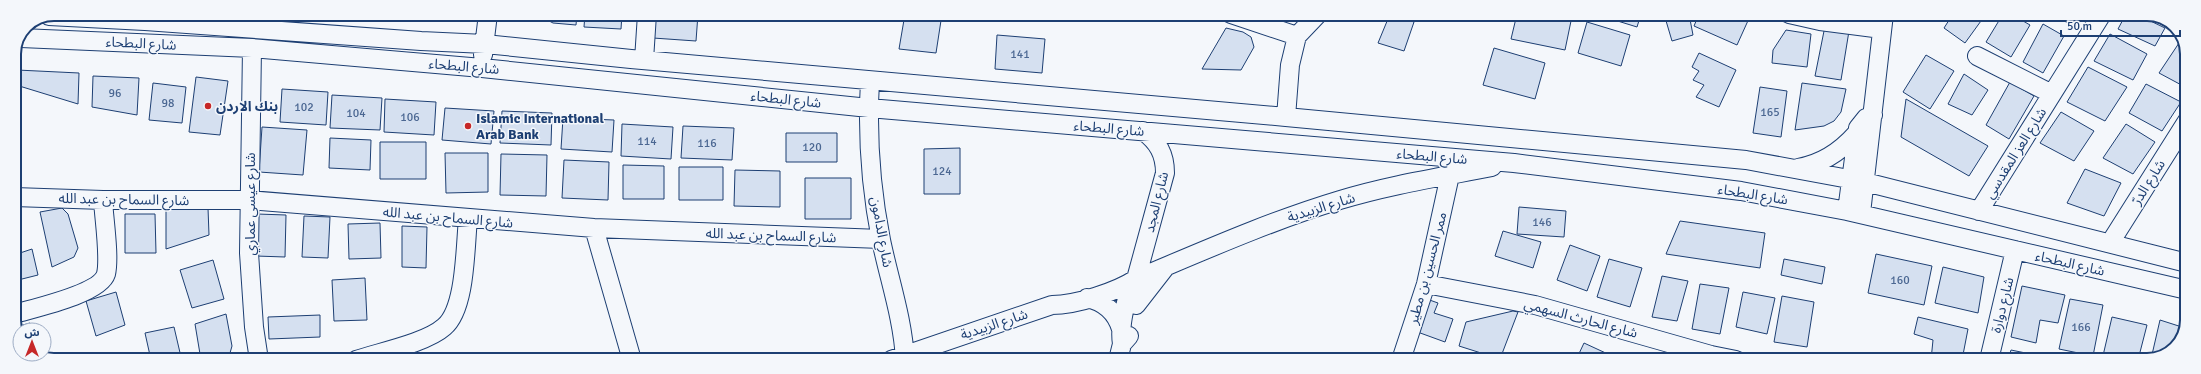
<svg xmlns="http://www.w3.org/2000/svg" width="2201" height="374" font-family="Signika,'Noto Sans Arabic',sans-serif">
  <rect width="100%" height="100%" fill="#f4f7fb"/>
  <path fill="#d5e0f0" stroke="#1d3f73" d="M 536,14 L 577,14 L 576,25 L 553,23 Z
    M 585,14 L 622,14 L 621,29 L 584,27 Z
    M 655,14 L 698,14 L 696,41 L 653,38 Z
    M 905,14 L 942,14 L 936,53 L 899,49 Z
    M 1390,14 L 1414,22 L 1404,51 L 1378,43 Z
    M 1517,14 L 1538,14 L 1571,21 L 1565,50 L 1511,39 Z
    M 1595,14 L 1641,14 L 1637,27 Z
    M 1664,14 L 1689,14 L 1693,35 L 1672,41 Z
    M 1699,14 L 1751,14 L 1737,45 L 1694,26 Z
    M 1953,14 L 1986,14 L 1965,43 L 1944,28 Z
    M 2003,14 L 2011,14 L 2030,25 L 2011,57 L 1986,42 Z
    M 2047,14 L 2083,14 L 2076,26 Z
    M 2126,14 L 2136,14 L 2165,28 L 2155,46 L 2118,29 Z
    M 1587,22 L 1630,35 L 1621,66 L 1578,53 Z
    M 2043,24 L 2064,36 L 2043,73 L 2023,62 Z
    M 1825,26 L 1849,31 L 1841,80 L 1815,76 Z
    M 1226,28 L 1243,32 L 1251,37 L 1254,47 L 1241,70 L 1202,69 Z
    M 1786,30 L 1811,34 L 1807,67 L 1772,63 L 1773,50 Z
    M 2110,34 L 2147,54 L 2133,80 L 2094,61 Z
    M 997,35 L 1045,39 L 1042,73 L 995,69 Z
    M 2179,43 L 2187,49 L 2187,88 L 2159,73 Z
    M 1494,48 L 1545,63 L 1535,99 L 1483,85 Z
    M 1699,53 L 1736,70 L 1719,107 L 1696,97 L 1704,85 L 1693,80 L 1699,71 L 1692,67 Z
    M 1926,55 L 1954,71 L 1930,109 L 1903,92 Z
    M 2088,67 L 2127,87 L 2105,121 L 2067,102 Z
    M 17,70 L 79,73 L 78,104 L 16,85 Z
    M 1964,74 L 1988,90 L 1972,115 L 1948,104 Z
    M 93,76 L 139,78 L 137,115 L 92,107 Z
    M 196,77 L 228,81 L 220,135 L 189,132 Z
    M 2010,82 L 2034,96 L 2009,139 L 1986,125 Z
    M 153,83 L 186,87 L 182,123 L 149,120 Z
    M 1802,83 L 1846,89 L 1841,112 L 1834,121 L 1824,126 L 1795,130 Z
    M 2146,84 L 2181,102 L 2162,131 L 2129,113 Z
    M 1760,87 L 1787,91 L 1781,137 L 1753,133 Z
    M 282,89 L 328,92 L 326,125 L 280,122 Z
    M 332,95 L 382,98 L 380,130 L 330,128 Z
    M 385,99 L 436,102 L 434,135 L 384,132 Z
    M 1906,99 L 1988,146 L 1969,176 L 1901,137 Z
    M 445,108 L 494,111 L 491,144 L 442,140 Z
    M 502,111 L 552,113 L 551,145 L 500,143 Z
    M 2061,112 L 2094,131 L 2074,161 L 2040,143 Z
    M 563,118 L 614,120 L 612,152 L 561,149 Z
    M 622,124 L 673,127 L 671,159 L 621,156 Z
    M 2126,124 L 2155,142 L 2133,174 L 2103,158 Z
    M 683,126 L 734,128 L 732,160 L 681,158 Z
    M 262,127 L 307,130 L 303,175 L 259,172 Z
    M 786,133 L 837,133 L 837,162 L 786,162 Z
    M 330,138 L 371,140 L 370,170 L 329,168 Z
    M 380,142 L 426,142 L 426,179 L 380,179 Z
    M 960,148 L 960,194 L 924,194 L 924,149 Z
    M 445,153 L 488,153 L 488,192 L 446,193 Z
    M 501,154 L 547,155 L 546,196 L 500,195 Z
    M 564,160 L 609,162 L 608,200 L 562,198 Z
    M 623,165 L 664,166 L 664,199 L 623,199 Z
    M 679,167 L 723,167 L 723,200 L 679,200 Z
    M 2085,169 L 2121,183 L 2104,216 L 2067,203 Z
    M 735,170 L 780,171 L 780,207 L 734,206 Z
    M 805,178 L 851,178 L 851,219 L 805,219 Z
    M 1519,207 L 1566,211 L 1564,237 L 1517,234 Z
    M 62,208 L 68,214 L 78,248 L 74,257 L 52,267 L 40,212 Z
    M 166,208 L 208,208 L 209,235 L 166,249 Z
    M 14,209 L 19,226 L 14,228 Z
    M 125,214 L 155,214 L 156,253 L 125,253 Z
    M 257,214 L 286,215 L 285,257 L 256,256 Z
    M 304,216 L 330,217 L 328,258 L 302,257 Z
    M 1680,221 L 1765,233 L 1760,268 L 1666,254 Z
    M 380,223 L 381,258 L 349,259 L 348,224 Z
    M 402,226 L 427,227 L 426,268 L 402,267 Z
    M 1503,231 L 1541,242 L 1533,268 L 1495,256 Z
    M 1570,245 L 1600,256 L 1587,291 L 1557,280 Z
    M 32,249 L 38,275 L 14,281 L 14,255 Z
    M 1876,254 L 1932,266 L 1924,305 L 1868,293 Z
    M 1609,259 L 1642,268 L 1630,307 L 1597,297 Z
    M 1784,259 L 1825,267 L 1822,284 L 1781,275 Z
    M 213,260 L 224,299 L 192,308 L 180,270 Z
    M 1943,267 L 1984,277 L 1978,313 L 1935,303 Z
    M 1662,276 L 1688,281 L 1677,321 L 1652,317 Z
    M 365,278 L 367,320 L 334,321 L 332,280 Z
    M 1700,284 L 1729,288 L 1720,334 L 1692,329 Z
    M 2022,286 L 2065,295 L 2058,323 L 2040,320 L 2036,343 L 2011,337 Z
    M 116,292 L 125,325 L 96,336 L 86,301 Z
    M 1743,292 L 1775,298 L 1767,334 L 1736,327 Z
    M 1782,296 L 1814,302 L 1807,347 L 1774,342 Z
    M 1424,298 L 1438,303 L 1434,313 L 1453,319 L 1445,342 L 1412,330 Z
    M 2070,299 L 2103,305 L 2093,356 L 2059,349 Z
    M 1513,311 L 1518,312 L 1500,359 L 1459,346 L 1466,322 Z
    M 226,314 L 232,346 L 230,353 L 225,360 L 201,360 L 195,324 Z
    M 320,315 L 320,337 L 269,339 L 268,317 Z
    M 1918,317 L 1968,329 L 1962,360 L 1931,360 L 1933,340 L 1914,334 Z
    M 2112,317 L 2147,325 L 2138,360 L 2102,360 Z
    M 2160,320 L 2185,328 L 2173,350 L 2151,359 Z
    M 30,323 L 32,330 L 20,330 L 20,337 L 16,327 Z
    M 174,327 L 181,357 L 176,358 L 177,360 L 151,360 L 145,333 Z
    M 1584,343 L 1610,355 L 1608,360 L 1576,360 Z
    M 2011,350 L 2045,357 L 2044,360 L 2008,360 Z"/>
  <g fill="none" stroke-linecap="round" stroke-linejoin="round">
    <g stroke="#1d3f73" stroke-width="20">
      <path id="minor" d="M 1231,14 L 1297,36
        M 1789,14 L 1820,21 L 1882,29
        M 49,16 L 145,21 L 421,41 L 485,44 L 631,59 L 1286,117 L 1746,160 L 1865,182 L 2187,263
        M 21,38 L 252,48 L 482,68 L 869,108 L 1514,163 L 1741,191 L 1847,211 L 2187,290
        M 252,48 L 249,253 L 254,327 L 259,360
        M 483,55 L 488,14
        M 1977,56 L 2052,94
        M 644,60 L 647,14
        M 870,81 C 867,133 871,189 881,240 C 889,279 903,319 905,360
        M 1286,117 L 1290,65 L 1297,36 L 1318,14
        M 1798,168 C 1822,164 1840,152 1856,134
        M 14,197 L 103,200 L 249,200 L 594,228 L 881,239
        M 1847,211 L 1858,128 L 1866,118 L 1873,115
        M 1979,211 L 2102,14
        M 1861,213 L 1884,14
        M 594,228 L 632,360
        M 2110,243 L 2187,121
        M 1426,284 L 1535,305 L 1711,355 L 1736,360
        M 1087,298 C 1105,302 1116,312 1121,329
        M 1136,305 L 1164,269
        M 14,314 C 34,308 100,294 106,274 C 110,257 104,219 103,200
        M 1122,344 C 1119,327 1126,293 1136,279 L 1165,173 C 1165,154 1158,142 1143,131
        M 356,360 C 380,352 426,343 444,327 C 466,309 465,247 468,219
        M 891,360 L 1052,305 C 1076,305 1116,292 1136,279 C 1203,251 1270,221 1340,200 C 1389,185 1441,177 1492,167
        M 1118,360 L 1122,344 L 1129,336
        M 1401,360 L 1426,284 L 1450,175
        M 1989,360 L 2015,250"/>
    </g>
    <use href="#minor" stroke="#f4f7fb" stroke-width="18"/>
  </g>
  <g fill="#c62828" stroke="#f4f7fb" stroke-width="1.5">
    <circle cx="208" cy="106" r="4"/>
    <circle cx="468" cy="126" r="4"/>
  </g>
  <g text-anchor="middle" stroke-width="3" stroke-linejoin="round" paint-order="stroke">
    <g font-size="12" fill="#4b6792">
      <text x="1020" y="58">141</text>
      <text x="115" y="97">96</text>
      <text x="168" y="107">98</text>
      <text x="304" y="111">102</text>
      <text x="1770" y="116">165</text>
      <text x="356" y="117">104</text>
      <text x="410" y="121">106</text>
      <text x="647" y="145">114</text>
      <text x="707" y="147">116</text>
      <text x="812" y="151">120</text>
      <text x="942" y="175">124</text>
      <text x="1542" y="226">146</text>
      <text x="1900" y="284">160</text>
      <text x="2081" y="331">166</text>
    </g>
    <g font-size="14" fill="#1d3f73" stroke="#f4f7fb">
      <text transform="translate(141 43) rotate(3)" y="5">شارع البطحاء</text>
      <text transform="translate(464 66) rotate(5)" y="5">شارع البطحاء</text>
      <text transform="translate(786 99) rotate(6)" y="5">شارع البطحاء</text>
      <text transform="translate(1109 128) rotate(5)" y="5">شارع البطحاء</text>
      <text transform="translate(2015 153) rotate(-58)" y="5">شارع العز المقدسي</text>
      <text transform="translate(1432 156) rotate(5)" y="5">شارع البطحاء</text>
      <text transform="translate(2148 182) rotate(-58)" y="5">شارع الدرّ</text>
      <text transform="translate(1753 194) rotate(9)" y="5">شارع البطحاء</text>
      <text transform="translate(124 199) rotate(1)" y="5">شارع السماح بن عبد الله</text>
      <text transform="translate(1156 202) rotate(-76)" y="5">شارع المجد</text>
      <text transform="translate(250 204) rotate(-90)" y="5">شارع عيسى عماري</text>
      <text transform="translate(1321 207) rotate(-17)" y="5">شارع الزبيدية</text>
      <text transform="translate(448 217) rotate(5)" y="5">شارع السماح بن عبد الله</text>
      <text transform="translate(882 232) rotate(80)" y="5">شارع الدامون</text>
      <text transform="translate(771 235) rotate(2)" y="5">شارع السماح بن عبد الله</text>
      <text transform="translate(2070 263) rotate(13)" y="5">شارع البطحاء</text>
      <text transform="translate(1427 268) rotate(-75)" y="5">ممر الحسين بن مطير</text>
      <text transform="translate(2002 305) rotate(-76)" y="5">شارع دوارة</text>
      <text transform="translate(1581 318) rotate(15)" y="5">شارع الحارث السهمي</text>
      <text transform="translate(994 324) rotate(-18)" y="5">شارع الزبيدية</text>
    </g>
    <g font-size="14" font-weight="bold" fill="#1d3f73" stroke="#f4f7fb" text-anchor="start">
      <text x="216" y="111">بنك الاردن</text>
      <text x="476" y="123">Islamic International<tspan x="476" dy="16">Arab Bank</tspan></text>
    </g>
  </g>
  <path d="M0 0H2201V374H0ZM54 21H2147A33 33 0 0 1 2180 54V320A33 33 0 0 1 2147 353H54A33 33 0 0 1 21 320V54A33 33 0 0 1 54 21Z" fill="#f4f7fb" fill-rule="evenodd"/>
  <path fill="none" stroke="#1d3f73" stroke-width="2" d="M54 21H2147A33 33 0 0 1 2180 54V320A33 33 0 0 1 2147 353H54A33 33 0 0 1 21 320V54A33 33 0 0 1 54 21Z"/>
  <g transform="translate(32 342)"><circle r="19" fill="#f4f7fb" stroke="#9eadc5"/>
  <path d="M0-3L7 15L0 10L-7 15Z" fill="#c62828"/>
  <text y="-6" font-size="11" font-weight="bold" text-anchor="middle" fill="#1d3f73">ش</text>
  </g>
  <path d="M2061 30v6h119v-6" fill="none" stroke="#1d3f73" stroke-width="2"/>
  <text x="2067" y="30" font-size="12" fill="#1d3f73" stroke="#f4f7fb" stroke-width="3" paint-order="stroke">50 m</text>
</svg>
